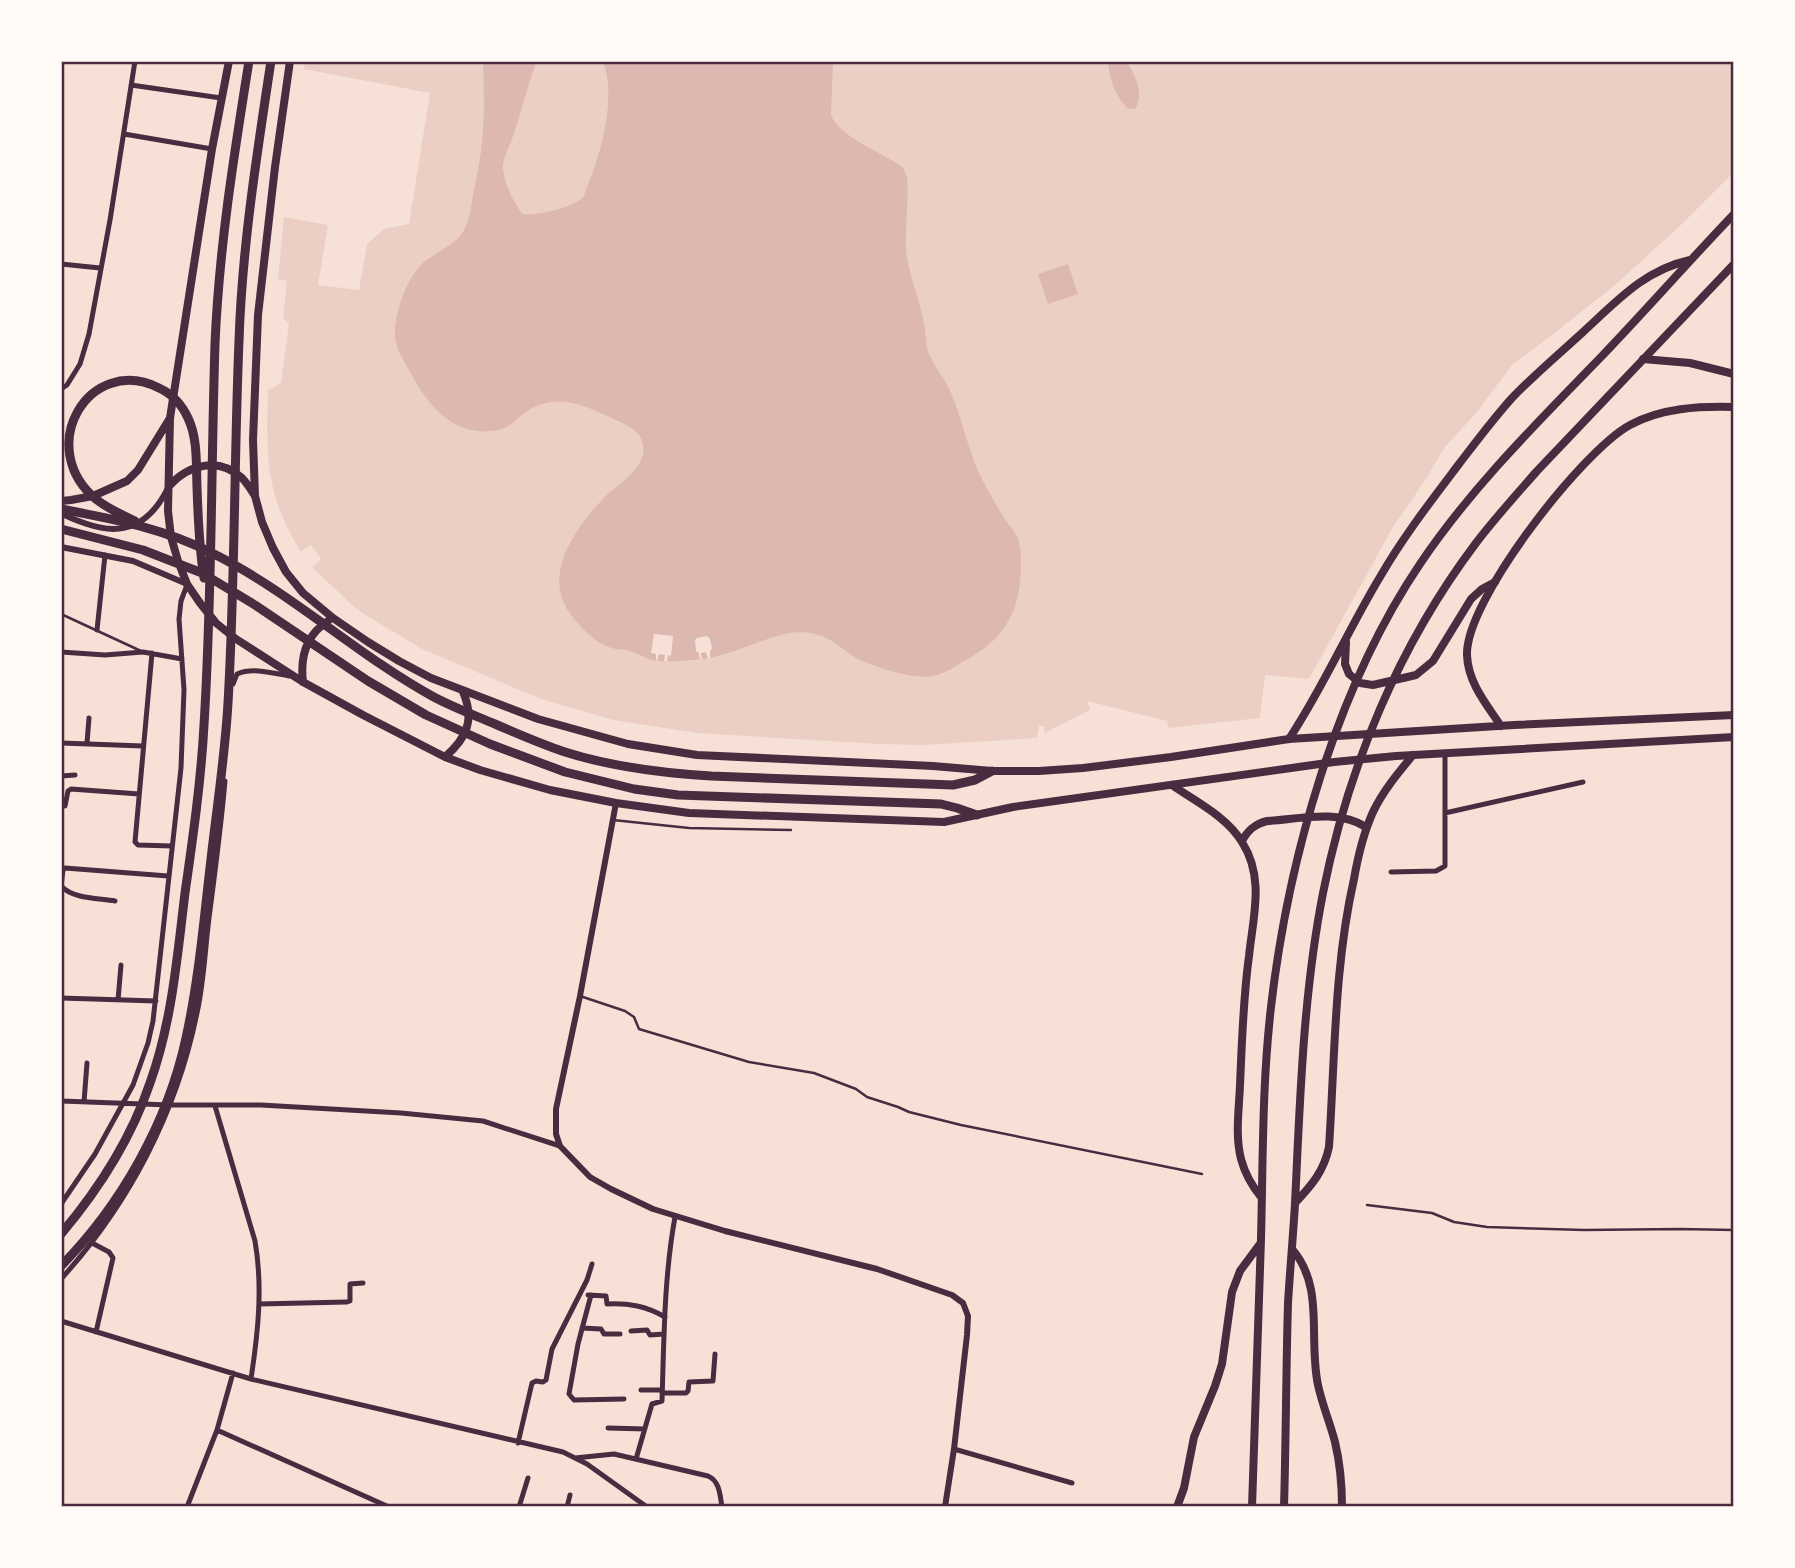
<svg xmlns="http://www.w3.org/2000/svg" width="1795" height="1568" font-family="'Sofia Sans Condensed',sans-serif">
  <rect width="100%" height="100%" fill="#f7e1d7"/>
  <path fill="#ebcfc5" d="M 305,61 L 1734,61 L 1734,172 L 1680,226 L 1615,285 L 1547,339 L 1512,365 L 1477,412 L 1445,447 L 1424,482 L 1393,527 L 1309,679 L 1265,675 L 1260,718 L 1168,728 L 1167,721 L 1087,701 L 1090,710 L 1045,733 L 1044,726 L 1039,726 L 1037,738 L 924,745 L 877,744 L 697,733 L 613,720 L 541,699 L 422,649 L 372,619 L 354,607 L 312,567 L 321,559 L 311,545 L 301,552 C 265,495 266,455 268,390 L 281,383 L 289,323 L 283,318 L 287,281 L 278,279 L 284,217 L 328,225 L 318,285 L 359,290 L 367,244 L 384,229 L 409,224 L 430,93 L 304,69 Z"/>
  <path fill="#dcb8b0" d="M 483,61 L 537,61 C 527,86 522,111 513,136 C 510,146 503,157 503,168 C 504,184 513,201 522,214 C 535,216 574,208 583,197 C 586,192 588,183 591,177 C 603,144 616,96 603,61 L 833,61 L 831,115 C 837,134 878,152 895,162 L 903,168 L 907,177 C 909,201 905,225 906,249 C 908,273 918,295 923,318 C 926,330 925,342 929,354 C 935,368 945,379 951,393 C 964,423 969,456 985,485 C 991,496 997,506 1003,516 C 1008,524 1015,531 1018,539 C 1021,547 1021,557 1021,565 C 1020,611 1006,638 966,660 C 956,666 945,673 934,676 C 913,680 875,667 856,658 C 846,652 837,643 826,638 C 811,630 790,631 774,637 C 754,643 735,652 714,657 C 703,660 691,660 679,661 C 670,661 661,662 652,660 C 643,657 635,652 627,650 C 617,648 619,651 609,647 C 594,642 578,625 569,612 C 543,574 575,529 601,501 C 612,488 631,478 639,464 C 646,453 645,440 635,431 C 629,425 619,422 612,418 C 584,405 557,392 527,411 C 517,418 510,428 498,430 C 453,439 427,404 409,370 C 405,362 399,354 397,346 C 389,326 406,277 423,263 C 436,252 456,245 464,230 C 470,220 471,206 473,195 C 476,180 479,166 481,151 C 485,122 484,91 483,61 Z
    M 1108,61 L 1126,61 C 1135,74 1145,95 1135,109 L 1127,108 C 1115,95 1109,79 1108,61 Z
    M 1068,264 L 1078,294 L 1048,304 L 1038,274 Z"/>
  <path fill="#f7e1d7" d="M 654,634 L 673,636 L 671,656 L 668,655 L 667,661 L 664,661 L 665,655 L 659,654 L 657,661 L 656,660 L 656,654 L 651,653 Z
    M 707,636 L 710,639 L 712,648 L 710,652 L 710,658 L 708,659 L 706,652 L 701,653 L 702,659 L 700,660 L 699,653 L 696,651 L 695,641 L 697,638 Z"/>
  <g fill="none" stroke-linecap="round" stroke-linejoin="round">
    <path stroke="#4a2c40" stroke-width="2.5" d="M 61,614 L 141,651
      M 613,820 L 689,828 L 791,830
      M 580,996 L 625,1011 L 634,1017 L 639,1029 L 749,1062 L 814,1073 L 856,1089 L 867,1097 L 898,1107 L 909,1112 L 961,1125 L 1202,1174
      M 1367,1205 L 1432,1213 L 1454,1222 L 1487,1227 L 1584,1230 L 1680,1229 L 1734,1230"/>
    <path stroke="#4a2c40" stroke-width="5" d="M 131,85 L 221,98
      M 124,134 L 212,149
      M 61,264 L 100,268
      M 61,389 L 67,385 L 80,364 L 89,334 L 110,220 L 135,61
      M 97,630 L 105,555
      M 61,652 L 105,655 L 143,652 L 182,659
      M 152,653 L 135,842 L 138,845 L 172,846
      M 233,684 L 237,674 C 252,667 273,673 289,676
      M 61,743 L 143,746
      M 87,743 L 89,718
      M 61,776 L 75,775
      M 61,806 L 65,806 L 68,791 L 71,789 L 139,794
      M 1445,813 L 1583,782
      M 1391,872 L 1436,871 L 1445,866 L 1445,754
      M 61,886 L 63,870 L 65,868 L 168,876
      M 61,886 C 73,899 98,898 115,901
      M 61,998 L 156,1001
      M 118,1000 L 121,965
      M 61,1101 L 170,1105 L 261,1105 L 401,1113 L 483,1121 L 560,1146
      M 84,1102 L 87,1063
      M 215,1106 L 255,1241 C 263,1287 258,1333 251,1379
      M 61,1204 L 95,1154 L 133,1085 L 148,1043 L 153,1021 L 181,768 L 184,690 L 179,619 L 181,601 L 187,585
      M 92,1243 L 109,1252 L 113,1258 L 96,1332
      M 61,1279 C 129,1204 177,1112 197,1013 C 204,981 205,950 209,918 C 215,872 221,827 225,781
      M 588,1295 L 606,1296 L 607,1304 C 629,1303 646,1306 665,1317
      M 591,1295 L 578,1344 L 569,1394 L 574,1400 L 624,1399
      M 259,1304 L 347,1302 L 350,1301 L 350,1284 L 363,1283
      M 61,1321 L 251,1379 L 563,1452 L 587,1464 L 647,1507
      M 582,1328 L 601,1329 L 604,1334 L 620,1334
      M 631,1331 L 647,1330 L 650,1335 L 664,1334
      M 641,1390 L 662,1390
      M 662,1393 L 686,1393 L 688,1391 L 689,1382 L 713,1381 L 715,1354
      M 608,1428 L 645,1429
      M 217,1430 L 389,1507
      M 518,1443 L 532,1383 L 536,1381 L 543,1382 L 546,1380 L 552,1349 L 587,1280 L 592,1264
      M 954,1449 L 1072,1483
      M 575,1458 L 614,1454 L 708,1476 C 720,1481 720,1496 722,1507
      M 636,1459 L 652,1404 L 662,1401 C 664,1340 664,1277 675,1217
      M 187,1507 L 217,1430 L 233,1373
      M 519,1507 L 528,1478
      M 567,1507 L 570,1495"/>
    <path stroke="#4a2c40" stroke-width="6" d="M 61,513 C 69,518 78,521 87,524 C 125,537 150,524 168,488
      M 61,547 L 133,561 L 187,584
      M 616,803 L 580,996 L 556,1109 L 556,1134 L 560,1146 L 590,1177 L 611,1189 L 653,1209 L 725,1231 L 877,1269 L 952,1295 L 963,1303 L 968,1316 L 967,1335 L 954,1449 L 945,1507"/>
    <path stroke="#4a2c40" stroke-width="8" d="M 229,61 L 212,149 L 170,418 L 168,511 L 171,537 L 178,561 L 187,584 L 200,603 L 216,623 L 236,639 L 303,682 L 363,715 L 445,757 L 480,770 L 550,790 L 616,803 L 689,813 L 944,822 L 1013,807 L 1334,762 L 1396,756 L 1734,737
      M 290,61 L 275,167 L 258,315 L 253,440 L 255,496 L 262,522 L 273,548 L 286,572 L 303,593 L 333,618 L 368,642 L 399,661 L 431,678 L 538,719 L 628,744 L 697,755 L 933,766 L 992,771 L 1039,771 L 1083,768 L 1171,757 L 1289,739 L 1514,725 L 1734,715
      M 1643,359 L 1690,363 L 1734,374
      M 169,486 C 188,465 218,456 242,478 C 247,483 251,490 255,496
      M 61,501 L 71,500 L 93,496 L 127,481 L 138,470 L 170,418
      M 303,682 C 300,657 306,635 328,621
      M 1501,726 C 1487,705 1468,683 1467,655 C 1465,601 1582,451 1630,425 C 1661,408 1699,406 1734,407
      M 445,757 C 467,738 475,719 463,692"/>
    <path stroke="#4a2c40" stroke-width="8" d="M 1346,642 L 1345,664 L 1349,674 L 1360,683 L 1373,685 L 1416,675 L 1433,661 L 1471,599 L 1482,589 L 1495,582
      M 1289,739 C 1323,688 1348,630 1380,577 C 1403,537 1431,501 1459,464 C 1476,442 1493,419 1512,398 C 1534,375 1559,354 1582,333 C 1616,302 1644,270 1690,260
      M 1172,785 C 1196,802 1226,816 1242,842 C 1265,878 1253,917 1249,956 C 1243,999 1242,1042 1240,1085 C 1239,1109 1235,1136 1241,1159 C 1245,1174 1252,1186 1261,1197
      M 1242,841 C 1248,830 1255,824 1267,821 C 1300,819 1337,809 1366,827
      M 1295,1203 C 1312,1185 1324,1171 1329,1147 C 1335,1057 1334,967 1354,879 C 1358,856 1363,834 1373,812 C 1383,791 1398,773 1413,755
      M 1292,1249 C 1325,1287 1308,1338 1318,1385 C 1322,1404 1330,1423 1335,1442 C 1340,1463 1342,1485 1342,1507
      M 1177,1507 L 1184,1488 L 1194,1437 L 1215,1386 L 1222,1364 L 1232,1292 L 1240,1271 L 1260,1244
      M 1252,1507 C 1255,1417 1258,1328 1261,1239 C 1263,1162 1262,1084 1271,1007 C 1288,860 1336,688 1420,564 C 1471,488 1537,423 1601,357 C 1646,310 1689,261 1734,214
      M 1284,1507 C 1286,1439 1286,1371 1288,1303 C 1290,1270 1293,1237 1295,1204 C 1300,1100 1303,995 1323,893 C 1348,767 1399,645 1476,543 C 1495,518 1516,495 1537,471 L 1734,264"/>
    <path stroke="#4a2c40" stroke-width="9" d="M 61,509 C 114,519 166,529 214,554 C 292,593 356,654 432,696 C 452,707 474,715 495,724 C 518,734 541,744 565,752 C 612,767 662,773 711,776 L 953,785 L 975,780 L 992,771
      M 135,521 C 122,515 109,509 97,500 C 33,448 89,353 159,388 C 172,394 182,405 188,418 C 198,439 196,464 197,487 C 198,517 199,548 204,578
      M 61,529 L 143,550 L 202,573 L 255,605 L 368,681 L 426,715 L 490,744 L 565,772 L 634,789 L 678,795 L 941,804 L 957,808 L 977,815
      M 61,1234 C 99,1189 131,1139 150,1083 C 172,1022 177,958 185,893 C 193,837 201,781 204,725 C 212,598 211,471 215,344 C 219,248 234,155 249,61
      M 61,1266 C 121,1205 168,1122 186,1038 C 199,979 204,918 211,859 C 217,807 225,755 228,703 C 235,583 234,461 239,341 C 242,247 257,154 271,61"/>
  </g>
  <rect width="1795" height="1568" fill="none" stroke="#fffaf5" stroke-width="126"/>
  <rect x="63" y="63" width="1669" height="1442" fill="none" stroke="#4a2c40" stroke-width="2.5"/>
</svg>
